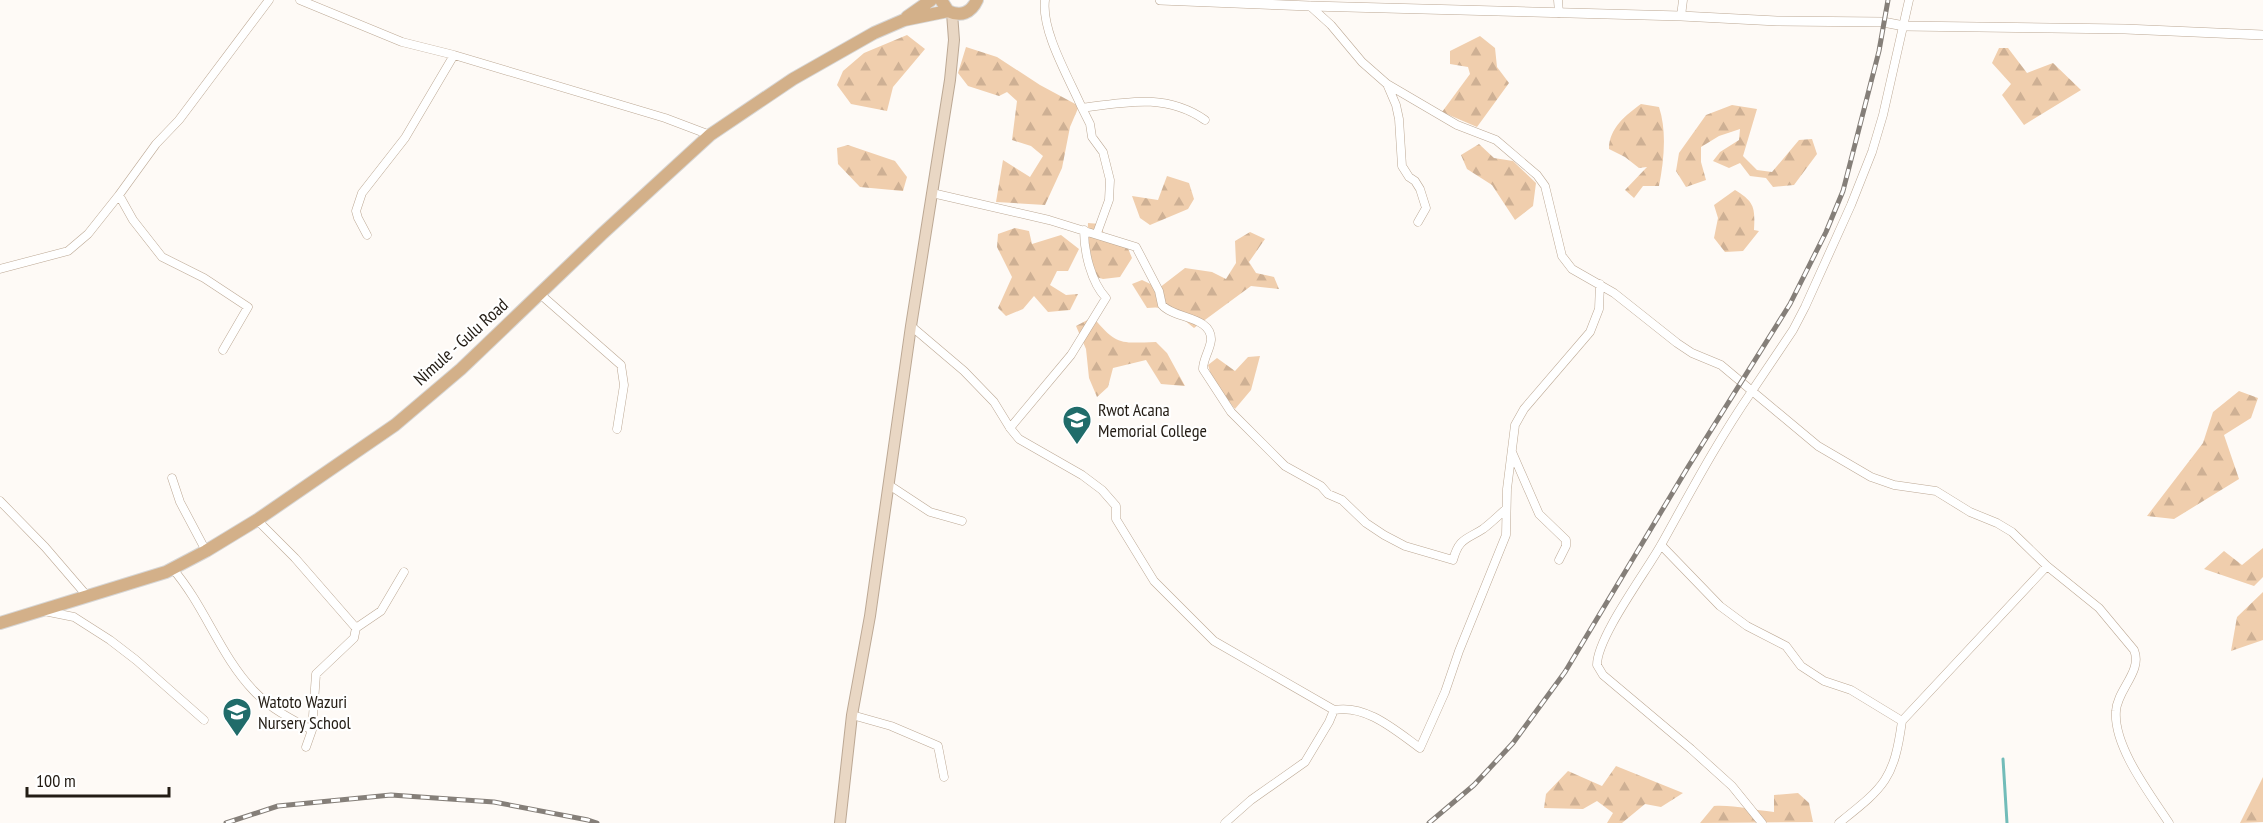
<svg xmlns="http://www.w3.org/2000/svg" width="2263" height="823" font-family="'PT Sans Narrow',sans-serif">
  <defs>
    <pattern id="forest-firs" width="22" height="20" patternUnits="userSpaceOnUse" patternTransform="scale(1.5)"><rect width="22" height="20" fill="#f0cead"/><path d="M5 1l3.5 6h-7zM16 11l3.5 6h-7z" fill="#ceb094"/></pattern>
  </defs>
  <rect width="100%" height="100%" fill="#fefaf6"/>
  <path fill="url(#forest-firs)" d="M 907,35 L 925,49 L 893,87 L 887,111 L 851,104 L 837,85 L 843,71 L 864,53 Z
    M 1480,36 L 1495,48 L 1497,67 L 1509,83 L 1477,127 L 1442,112 L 1470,74 L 1468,67 L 1450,64 L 1450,51 Z
    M 966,47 L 997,57 L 1040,85 L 1079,106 L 1070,127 L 1062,168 L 1045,205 L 996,202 L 1003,160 L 1030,177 L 1043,156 L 1031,146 L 1012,140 L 1017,101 L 1007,92 L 999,96 L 968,86 L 958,73 Z
    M 1999,48 L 2008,48 L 2027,73 L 2053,63 L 2081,90 L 2024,125 L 2002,95 L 2011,84 L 1992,63 Z
    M 1641,104 L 1659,107 C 1667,131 1664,161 1659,186 L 1643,186 L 1634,198 L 1625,190 L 1647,167 L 1639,168 L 1625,157 L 1609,149 C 1609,128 1626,115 1641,104 Z
    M 1732,105 L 1757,109 L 1743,156 L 1757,170 L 1772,172 L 1799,140 L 1812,139 L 1817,154 L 1794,185 L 1773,187 L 1766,178 L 1750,176 L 1740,163 L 1729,168 L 1713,161 L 1720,152 L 1739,140 L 1740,129 L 1719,136 L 1701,147 L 1701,162 L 1706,180 L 1686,187 L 1676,171 L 1679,153 L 1706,115 Z
    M 1479,144 L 1494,158 L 1513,161 L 1536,183 L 1533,206 L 1515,220 L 1492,185 L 1467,169 L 1461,155 Z
    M 848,145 L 895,161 L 907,177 L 903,191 L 860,187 L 838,164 L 837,148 Z
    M 1167,176 L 1189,183 L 1194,199 L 1188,209 L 1150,225 L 1140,218 L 1132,196 L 1158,200 Z
    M 1735,190 C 1755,202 1755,208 1754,230 L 1759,231 L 1743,251 L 1725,252 L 1714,238 L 1718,218 L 1714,205 Z
    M 1088,223 L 1100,224 L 1106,239 L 1127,246 L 1132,258 L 1120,277 L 1103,279 L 1093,276 L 1087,245 Z
    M 1015,228 L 1029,231 L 1032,244 L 1061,235 L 1079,249 L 1068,271 L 1057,271 L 1050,285 L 1066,295 L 1078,294 L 1070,310 L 1048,312 L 1034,296 L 1023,309 L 1006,316 L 998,308 L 1012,277 L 997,247 L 998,234 Z
    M 1250,232 L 1265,239 L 1249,262 L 1256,273 L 1274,277 L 1279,289 L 1251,286 L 1194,328 C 1177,314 1170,305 1147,308 L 1132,284 L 1142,280 L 1159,288 L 1185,268 L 1212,272 L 1226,279 L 1236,263 L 1235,241 Z
    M 1093,317 C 1117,346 1120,343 1156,342 L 1167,353 L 1185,386 L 1161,384 L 1146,360 L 1113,368 L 1108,387 L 1097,397 L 1089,378 L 1086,349 L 1076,326 Z
    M 1260,356 L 1251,390 L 1235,409 L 1213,382 L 1208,365 L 1217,358 L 1235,371 L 1248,357 Z
    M 2239,391 L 2258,398 L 2251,418 L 2224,435 L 2239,479 L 2174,519 L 2147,516 L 2203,443 L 2213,412 Z
    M 2263,548 L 2263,577 L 2254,586 L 2204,569 L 2224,551 L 2242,565 Z
    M 2263,592 L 2263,640 L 2231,651 L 2237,617 Z
    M 1616,766 L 1683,793 L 1661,807 L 1645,804 L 1622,823 L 1607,823 L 1613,813 L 1597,801 L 1583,809 L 1544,808 L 1546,794 L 1568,771 L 1602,786 Z
    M 2263,777 L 2263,822 L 2240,823 Z
    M 1798,793 L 1809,803 L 1813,822 L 1700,823 L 1714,806 C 1736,805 1752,810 1774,812 L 1774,795 Z"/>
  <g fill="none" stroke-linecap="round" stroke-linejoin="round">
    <path stroke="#72bcb9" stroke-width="3" d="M 2003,759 L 2007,823"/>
    <g stroke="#bca894" stroke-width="9">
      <path id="minor" d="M 300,0 L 402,42 L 454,55 L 665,118 L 710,135
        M 1045,0 C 1041,31 1069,78 1082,108 C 1126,102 1166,93 1205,120
        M 1558,0 L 1559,13
        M 1909,0 L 1883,115 L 1872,152 L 1851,205 L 1805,307 L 1793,330 L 1752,391 L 1818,446 L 1871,477 L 1894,485 L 1936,491 L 1970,512 L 1997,523 L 2012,532 L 2047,566 L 2099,608 L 2134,650 C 2143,671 2117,690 2116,711 C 2113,746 2150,794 2169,823
        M 1310,6 L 1331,25 L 1362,62 L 1387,84 L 1396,105 L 1399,119 L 1402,166 L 1409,177 L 1415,181 L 1420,189 L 1426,208 L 1418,222
        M 1681,16 L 1683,0
        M 1387,84 L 1457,125 L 1496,140 L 1537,175 L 1545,186 L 1562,256 L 1572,269 L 1614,293 L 1677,343 L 1692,353 L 1721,365 L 1752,391 C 1718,440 1690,493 1661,545 C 1646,572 1597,637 1597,665 L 1603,675 L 1691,749 L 1732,786 L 1762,823
        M 1082,108 L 1090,124 L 1092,137 L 1103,152 L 1110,180 L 1109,200 L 1097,233
        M 932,193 L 1049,220 L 1136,247 L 1159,291 L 1162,305 C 1174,319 1212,316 1211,340 C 1210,350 1203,359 1203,369 L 1231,412 L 1285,466 L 1321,486 L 1328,494 L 1342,500 L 1366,523 L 1384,535 L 1405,546 L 1453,560 C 1459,538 1466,540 1483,529 C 1491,523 1498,516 1506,509
        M 367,235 L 358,218 L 356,211 L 362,193 L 405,138 L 454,55
        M 0,269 L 68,251 L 88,234 L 119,195
        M 540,294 L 621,365 L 624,385 L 617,429
        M 911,326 L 964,371 L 994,402 L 1010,428 L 1019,439 L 1082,475 L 1102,490 L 1116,506 L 1116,519 L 1154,581 L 1214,641 L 1334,710
        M 223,350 L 248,307 L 204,278 L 162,257 L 133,220 L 119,195 L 156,144 L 179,120 L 269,0
        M 1010,428 L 1071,355 L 1106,298 C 1091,282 1084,252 1084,230
        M 1512,452 L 1539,514 L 1566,540 L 1566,546 L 1559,560
        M 172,478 L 180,502 L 206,551
        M 889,485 L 930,512 L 962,521
        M 0,501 L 45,547 L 88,597
        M 257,520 L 295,558 L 356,628 L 354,638 L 316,674 L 312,730 L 306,747
        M 1661,545 L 1720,606 L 1747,626 L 1786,646 L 1801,666 L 1824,681 L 1851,690 L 1902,721
        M 172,568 C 205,606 220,656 254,691 C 271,709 291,719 312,730
        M 44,611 L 74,617 L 110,640 L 136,660 L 204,720
        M 356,628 L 381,611 L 404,572
        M 852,715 L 891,726 L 938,746 L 944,777
        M 1225,823 L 1251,800 L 1305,762 L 1329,722 L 1334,710 C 1366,704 1395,730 1420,748 L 1445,692 L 1459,651 L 1506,535 L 1507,489 L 1515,425 L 1524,409 L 1590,332 L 1599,309 L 1600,284
        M 1839,823 C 1884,787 1894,780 1902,721 L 2047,566"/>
    </g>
    <g stroke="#bca894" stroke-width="10">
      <path id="tertiary" d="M 1160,0 L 1310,6 L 1681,16 L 1777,21 L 1883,22 L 1904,26 L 2125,29 L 2263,35"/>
    </g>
    <g stroke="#bca894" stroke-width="12">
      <path id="secondary" d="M 840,823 L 852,715 L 870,616 L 911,326 L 950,80 L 954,40 L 952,13"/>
    </g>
    <g stroke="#d7d6d5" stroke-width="14">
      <path id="primary" d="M 941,0 L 948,11 C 961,17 971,13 977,0
        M 907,17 L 931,0
        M 0,623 L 166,572 L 206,551 L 257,520 L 395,425 L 461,369 L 602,234 L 710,135 L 793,79 L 874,33 L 904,20 L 948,11"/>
    </g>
    <use href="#minor" stroke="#fff" stroke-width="8"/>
    <use href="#tertiary" stroke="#fff" stroke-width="9"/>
    <use href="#secondary" stroke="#e9d7c4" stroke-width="10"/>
    <use href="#primary" stroke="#d3b089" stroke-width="12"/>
    <g stroke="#857f79" stroke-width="5">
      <path id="rail" d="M 226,823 L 278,806 L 391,795 L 494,802 L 588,820 L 597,823
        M 1429,823 L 1474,785 L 1513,743 L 1565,672 L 1688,467 L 1790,304 L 1826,232 L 1843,191 L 1879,51 L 1888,0"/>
    </g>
    <use href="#rail" stroke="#fff" stroke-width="3" stroke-dasharray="9" stroke-linecap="butt"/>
  </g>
  <defs>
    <g id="school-pin" transform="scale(1.5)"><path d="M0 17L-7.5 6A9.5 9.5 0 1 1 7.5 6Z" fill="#206c6a" stroke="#fff"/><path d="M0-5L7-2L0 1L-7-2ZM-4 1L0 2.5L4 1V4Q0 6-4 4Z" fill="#fff"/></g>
  </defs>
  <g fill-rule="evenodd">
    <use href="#school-pin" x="1077" y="420"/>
    <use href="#school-pin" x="237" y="712"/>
  </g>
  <g text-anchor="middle" stroke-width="4.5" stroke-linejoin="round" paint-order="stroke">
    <g font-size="18" fill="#231c14" stroke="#fff">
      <text transform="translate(461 342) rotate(-42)" y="6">Nimule - Gulu Road</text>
    </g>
    <g font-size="18" fill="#231c14" stroke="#fff" text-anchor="start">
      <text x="1098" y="416">Rwot Acana<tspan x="1098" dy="21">Memorial College</tspan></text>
      <text x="258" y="708">Watoto Wazuri<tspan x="258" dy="21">Nursery School</tspan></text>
    </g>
  </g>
  <path d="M27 787v9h142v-9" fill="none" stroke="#231c14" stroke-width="3"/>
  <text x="36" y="787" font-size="18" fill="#231c14" stroke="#ffffff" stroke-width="4.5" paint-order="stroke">100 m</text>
</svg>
